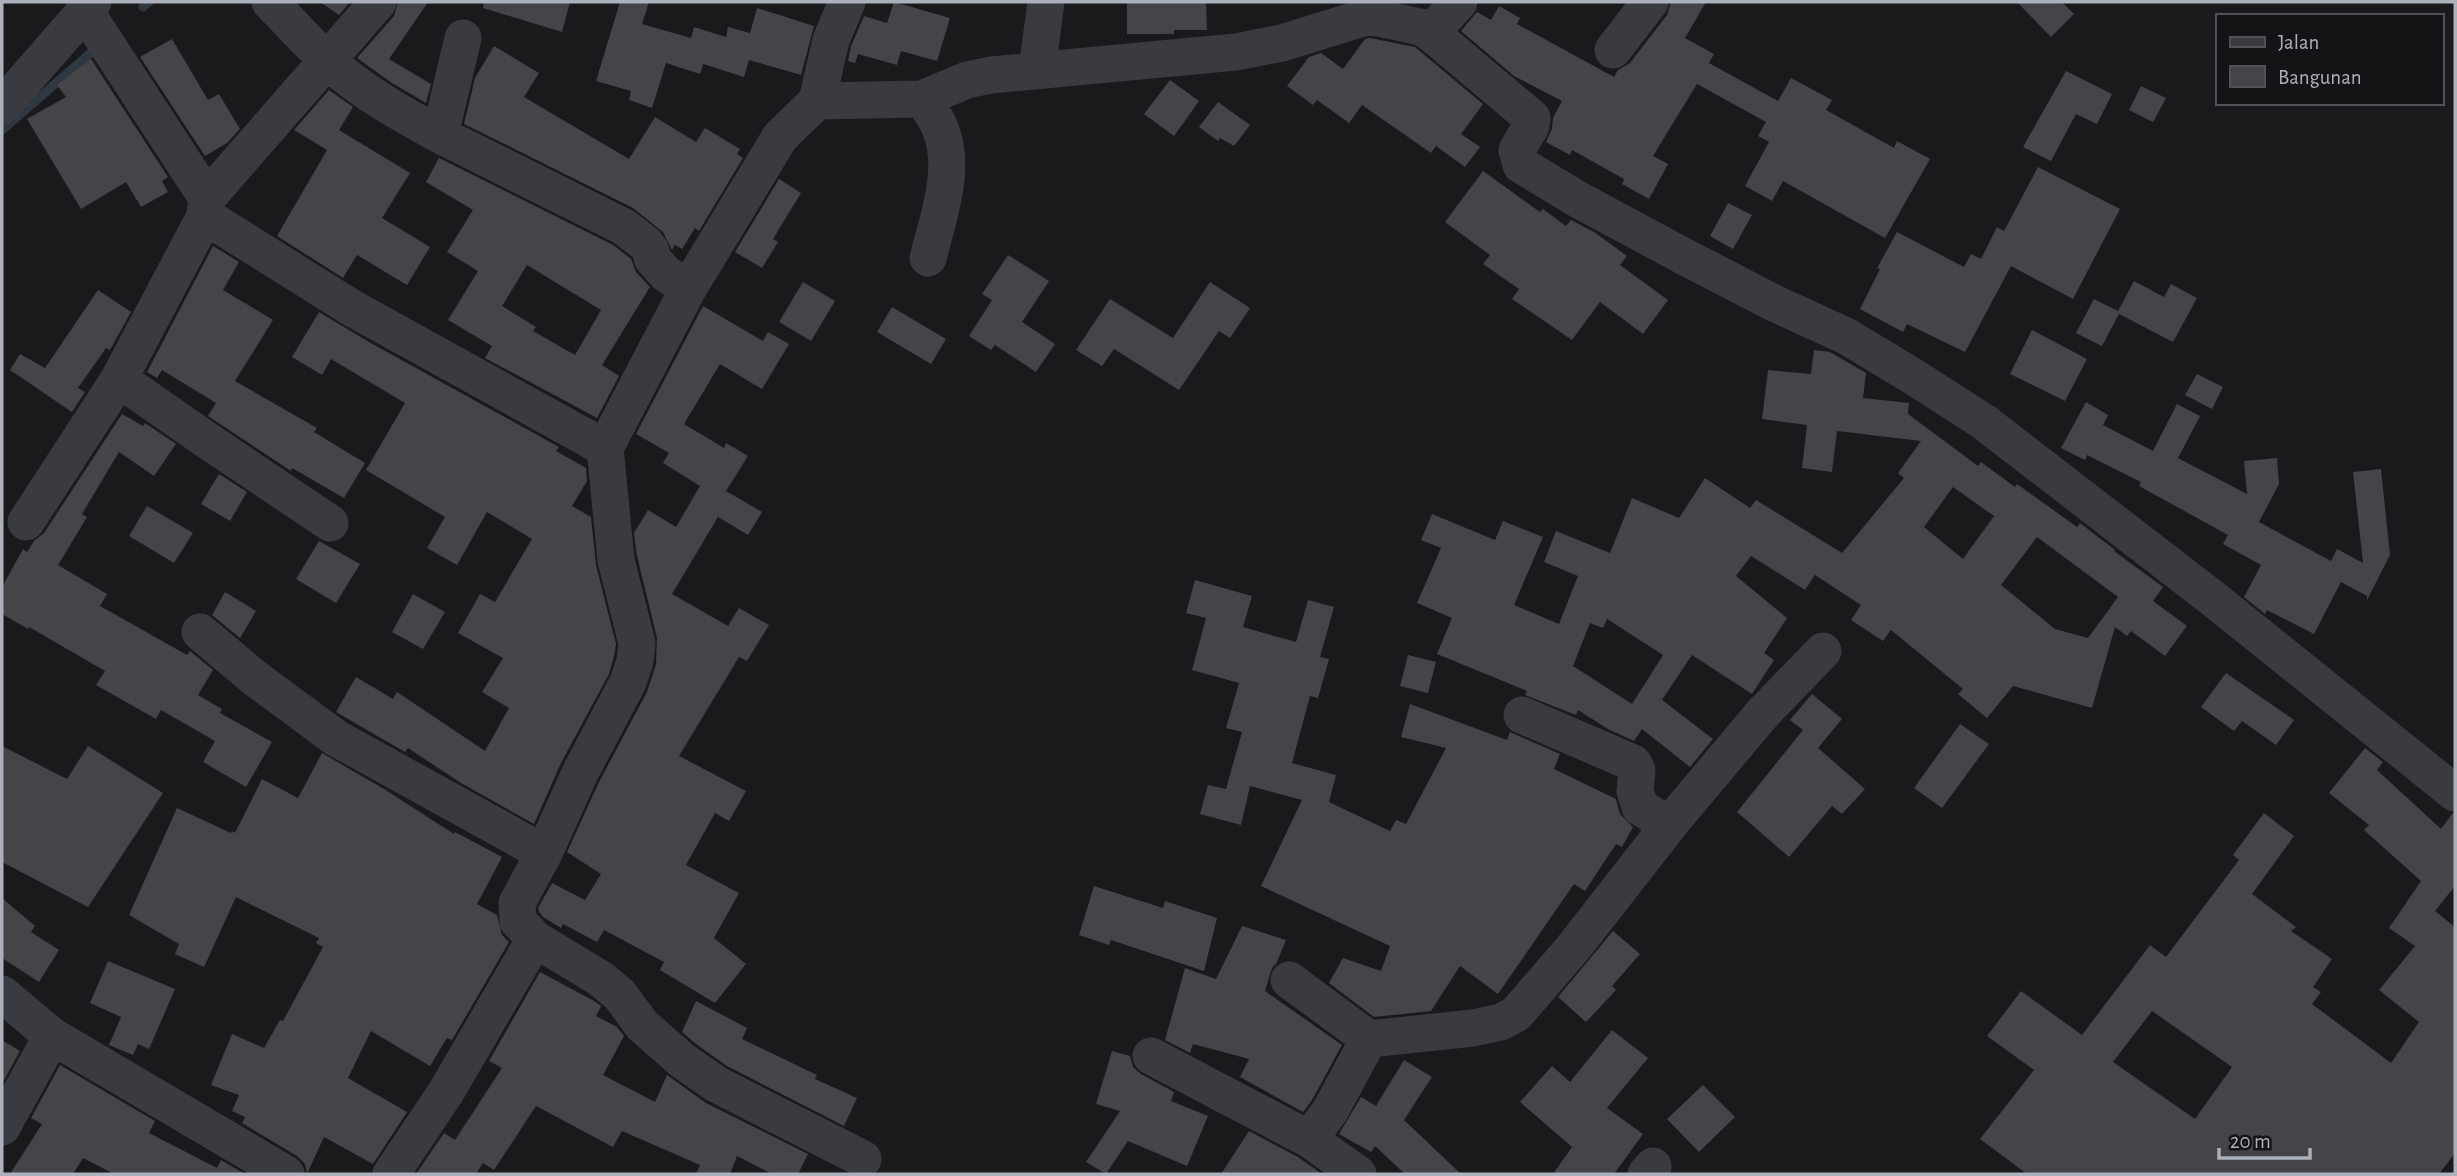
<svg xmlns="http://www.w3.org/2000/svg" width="2457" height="1176" font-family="'Alegreya Sans',sans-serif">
  <rect width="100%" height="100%" fill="#1a191c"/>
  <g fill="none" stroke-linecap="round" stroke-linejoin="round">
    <path stroke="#2f3840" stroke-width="9" d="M 143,7 L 149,2
      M 2,130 L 93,51"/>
  </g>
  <path fill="#444449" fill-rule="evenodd" d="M 320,2 L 350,2 L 339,15 Z
    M 398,2 L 428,2 L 389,59 L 431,84 L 426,103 L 392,83 L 357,58 L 394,16 Z
    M 484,2 L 570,2 L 562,32 L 483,8 Z
    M 620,2 L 649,2 L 642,24 L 691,38 L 694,27 L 726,37 L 728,27 L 750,33 L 757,8 L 814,26 L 801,75 L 749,60 L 744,77 L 703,64 L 700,74 L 666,63 L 652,108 L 629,100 L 631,91 L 596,81 Z
    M 894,2 L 950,18 L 937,61 L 901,51 L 897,65 L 858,54 L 855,63 L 848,61 L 851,46 L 864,16 L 887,23 Z
    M 1127,2 L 1206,2 L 1207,30 L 1174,30 L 1174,34 L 1127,34 Z
    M 1671,2 L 1706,2 L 1685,38 L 1714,54 L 1709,63 L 1778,101 L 1791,78 L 1832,100 L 1826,110 L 1894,148 L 1897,141 L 1930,159 L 1885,238 L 1783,181 L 1772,201 L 1745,186 L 1769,142 L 1758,136 L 1766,122 L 1697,84 L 1653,156 L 1668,164 L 1649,199 L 1622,184 L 1624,179 L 1572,150 L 1570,155 L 1546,142 L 1552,129 L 1553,118 L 1562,101 L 1514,76 L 1461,31 L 1477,12 L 1491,20 L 1499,6 L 1520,18 L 1517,24 L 1614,77 L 1618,70 L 1630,63 L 1667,15 Z
    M 2017,2 L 2062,2 L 2074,14 L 2051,37 Z
    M 1370,38 L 1415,47 L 1483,104 L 1461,134 L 1480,147 L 1465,167 L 1436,146 L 1431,153 L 1362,105 L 1349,123 L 1317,100 L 1313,105 L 1287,86 L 1309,57 L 1321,53 L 1343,69 L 1365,39 Z
    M 172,39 L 208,100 L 219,94 L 240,129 L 227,143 L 205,156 L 140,57 Z
    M 494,46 L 539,73 L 524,97 L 629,159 L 655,117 L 696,142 L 705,128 L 740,149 L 737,154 L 743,158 L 699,231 L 695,228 L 682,249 L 675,245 L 672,250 L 663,232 L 633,208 L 464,124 L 475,78 Z
    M 91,59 L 168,177 L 162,181 L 168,192 L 141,207 L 126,182 L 81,209 L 27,119 L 66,97 L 57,85 Z
    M 2066,71 L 2112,94 L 2097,124 L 2076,114 L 2051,161 L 2023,147 Z
    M 1170,80 L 1199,101 L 1174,136 L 1144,114 Z
    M 2141,86 L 2166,98 L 2153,122 L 2129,110 Z
    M 329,90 L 353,107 L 339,130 L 410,173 L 382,218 L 430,247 L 407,285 L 357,255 L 343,278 L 277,236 L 327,150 L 294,130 Z
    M 1218,102 L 1250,125 L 1234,146 L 1220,138 L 1218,141 L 1199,127 Z
    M 439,158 L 613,245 L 631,259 L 636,272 L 650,287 L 602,365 L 619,376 L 597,418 L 485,358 L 492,346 L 448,320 L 478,271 L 447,252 L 473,210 L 426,182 ZM 527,265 L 601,310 L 575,355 L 533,331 L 536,327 L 502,306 Z
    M 2038,167 L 2120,209 L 2073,299 L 2011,266 L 1965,352 L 1907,324 L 1903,332 L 1860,309 L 1880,269 L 1877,268 L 1897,232 L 1964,267 L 1971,254 L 1981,259 L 1997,227 L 2004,231 Z
    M 1483,171 L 1540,212 L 1543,209 L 1566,226 L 1571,220 L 1594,232 L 1627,256 L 1620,265 L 1668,300 L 1643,334 L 1600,302 L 1572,340 L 1512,299 L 1519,289 L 1483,264 L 1490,255 L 1445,222 Z
    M 779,179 L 801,193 L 773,239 L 778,242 L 762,268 L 735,252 Z
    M 1728,203 L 1752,215 L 1733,249 L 1710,236 Z
    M 213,246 L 239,262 L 223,290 L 273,320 L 235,381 L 317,428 L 314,432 L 365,463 L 344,498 L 292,468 L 291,471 L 208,416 L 216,403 L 162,370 L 157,378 L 147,372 Z
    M 1008,255 L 1049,281 L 1022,322 L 1055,344 L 1036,372 L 995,345 L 991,350 L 969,336 L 992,300 L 982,294 Z
    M 2134,281 L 2164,297 L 2171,284 L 2197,298 L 2173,342 L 2119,314 L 2102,346 L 2076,333 L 2094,299 L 2118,311 Z
    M 803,282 L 835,301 L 811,341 L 779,322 Z
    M 1210,282 L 1250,308 L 1230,338 L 1219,331 L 1179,390 L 1114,349 L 1102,366 L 1076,350 L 1110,299 L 1173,338 Z
    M 98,290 L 131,312 L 110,350 L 106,348 L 78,388 L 85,392 L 72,412 L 10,370 L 20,354 L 45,368 Z
    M 703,306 L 763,341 L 768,332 L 789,344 L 762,389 L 720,364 L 684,424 L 724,448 L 726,443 L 748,456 L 726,491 L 762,512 L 748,535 L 718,517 L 672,594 L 728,626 L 739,608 L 769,625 L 747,661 L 739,657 L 679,756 L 746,791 L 729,821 L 715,813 L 686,865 L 739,893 L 714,938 L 746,964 L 715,1003 L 660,970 L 664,962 L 604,930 L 597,942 L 563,924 L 561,928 L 543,917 L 539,912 L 538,908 L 552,883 L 585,900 L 601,874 L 567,852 L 599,782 L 647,692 L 656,664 L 657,638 L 637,556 L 634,533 L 648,510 L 676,527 L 700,486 L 663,463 L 669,453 L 636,434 Z
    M 892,307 L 946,339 L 931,364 L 877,332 Z
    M 319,312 L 369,342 L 559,447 L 556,451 L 586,468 L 587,481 L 572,506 L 591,517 L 596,565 L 616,644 L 614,656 L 609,674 L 561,763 L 534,824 L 461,783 L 408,748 L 405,752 L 336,712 L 356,677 L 393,699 L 397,692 L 485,751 L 509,708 L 482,692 L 503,658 L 458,633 L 480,594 L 495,602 L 532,539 L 487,512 L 457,565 L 427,548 L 445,517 L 366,470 L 405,403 L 331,359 L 322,375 L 292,357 Z
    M 2032,330 L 2087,359 L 2065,401 L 2010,374 Z
    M 1814,350 L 1830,352 L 1866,373 L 1863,398 L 1909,403 L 1908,414 L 1978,466 L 1981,462 L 2015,487 L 2017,484 L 2077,527 L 2080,523 L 2115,550 L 2114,551 L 2163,587 L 2153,601 L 2187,626 L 2165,656 L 2131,631 L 2127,636 L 2115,627 L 2092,708 L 2013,686 L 1987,718 L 1958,694 L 1963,689 L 1891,630 L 1883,641 L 1851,620 L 1861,605 L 1815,575 L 1805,590 L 1751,556 L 1736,576 L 1787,618 L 1764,653 L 1774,660 L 1752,694 L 1692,655 L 1662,700 L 1713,739 L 1690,767 L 1642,729 L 1634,741 L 1608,729 L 1578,710 L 1576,715 L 1525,695 L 1527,691 L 1437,654 L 1452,618 L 1417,603 L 1441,548 L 1421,540 L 1432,514 L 1495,540 L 1503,521 L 1543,537 L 1514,605 L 1559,624 L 1578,576 L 1544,562 L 1556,531 L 1610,553 L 1632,498 L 1679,518 L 1705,478 L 1750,508 L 1756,500 L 1842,553 L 1904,478 L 1898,473 L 1921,441 L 1837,431 L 1832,472 L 1802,468 L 1807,425 L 1762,419 L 1768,370 L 1811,374 ZM 1953,487 L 1994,516 L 1963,559 L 1924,527 ZM 2037,537 L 2118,597 L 2088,638 L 2055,629 L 2001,585 ZM 1607,619 L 1663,655 L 1632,704 L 1573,666 L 1590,623 L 1603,628 Z
    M 2197,374 L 2223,387 L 2212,409 L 2185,395 Z
    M 2086,402 L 2108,415 L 2103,425 L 2153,451 L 2177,404 L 2200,416 L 2178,458 L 2247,494 L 2244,461 L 2277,458 L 2279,484 L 2259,522 L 2331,561 L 2337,549 L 2363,563 L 2353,472 L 2381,469 L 2390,555 L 2367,600 L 2367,596 L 2341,582 L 2314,634 L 2267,610 L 2265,614 L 2244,597 L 2261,565 L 2223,544 L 2228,535 L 2139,486 L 2141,482 L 2087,455 L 2085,460 L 2061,448 Z
    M 122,414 L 143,426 L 145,423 L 176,444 L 154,476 L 119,452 L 82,514 L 87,517 L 58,565 L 107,594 L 100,606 L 187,655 L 190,651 L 213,670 L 198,695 L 222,709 L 220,713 L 272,742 L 246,787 L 203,762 L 215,741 L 161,710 L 156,719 L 96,685 L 105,671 L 29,627 L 28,629 L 2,614 L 2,587 L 23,549 L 27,552 L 34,541 L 44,533 Z
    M 219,474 L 247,492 L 230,521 L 201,504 Z
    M 147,506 L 193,533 L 174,563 L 129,536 Z
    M 319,541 L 360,564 L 336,603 L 296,579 Z
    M 1195,580 L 1252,596 L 1243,627 L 1296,642 L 1308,600 L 1334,607 L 1320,657 L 1329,659 L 1318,698 L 1310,696 L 1292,763 L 1336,775 L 1329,802 L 1390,831 L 1396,820 L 1406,824 L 1446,748 L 1401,737 L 1410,704 L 1507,740 L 1510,732 L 1560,754 L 1554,769 L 1616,799 L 1620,814 L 1633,827 L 1622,847 L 1616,844 L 1585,891 L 1574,884 L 1498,994 L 1460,966 L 1431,1011 L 1374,1017 L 1329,983 L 1343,958 L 1381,971 L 1390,946 L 1261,886 L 1302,800 L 1250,786 L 1241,825 L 1200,814 L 1208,785 L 1226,789 L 1242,732 L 1226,728 L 1239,683 L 1192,670 L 1206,618 L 1186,613 Z
    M 225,592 L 256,611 L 240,638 L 212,615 Z
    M 413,594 L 445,612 L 423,649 L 392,632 Z
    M 1408,655 L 1436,662 L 1428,693 L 1400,686 Z
    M 2226,673 L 2294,720 L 2276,745 L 2242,721 L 2234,731 L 2201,707 Z
    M 1812,694 L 1842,719 L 1818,748 L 1865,789 L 1842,814 L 1832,806 L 1789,857 L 1737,812 L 1803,730 L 1790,720 Z
    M 1960,724 L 1989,744 L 1942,808 L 1914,788 Z
    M 2,746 L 67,779 L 88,746 L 163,793 L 88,907 L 2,862 Z
    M 2365,748 L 2383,762 L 2377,770 L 2441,829 L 2452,814 L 2455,813 L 2455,886 L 2435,911 L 2455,927 L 2455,1153 L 2439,1174 L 2027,1174 L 1980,1139 L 2034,1070 L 1987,1036 L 2021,991 L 2082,1035 L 2150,945 L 2166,957 L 2239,860 L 2233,855 L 2264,813 L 2294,836 L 2252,894 L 2296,927 L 2291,931 L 2332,959 L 2313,987 L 2321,992 L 2312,1004 L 2391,1063 L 2419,1022 L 2379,990 L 2415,946 L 2389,928 L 2421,881 L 2364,830 L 2369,825 L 2329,793 ZM 2152,1011 L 2232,1067 L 2195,1119 L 2113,1062 Z
    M 322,753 L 384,789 L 454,834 L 455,832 L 502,857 L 477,904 L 497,915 L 502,935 L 509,942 L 452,1040 L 447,1038 L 430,1066 L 371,1031 L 348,1078 L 407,1112 L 373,1164 L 324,1137 L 307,1174 L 305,1164 L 297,1156 L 242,1123 L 245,1117 L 232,1111 L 239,1095 L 211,1085 L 232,1034 L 264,1048 L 280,1020 L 283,1021 L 323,947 L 316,943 L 319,938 L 236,897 L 204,967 L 175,954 L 179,944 L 129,915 L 177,808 L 231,833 L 232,831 L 235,833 L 262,779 L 298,798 Z
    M 1094,886 L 1163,908 L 1165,901 L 1217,918 L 1204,971 L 1111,940 L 1109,945 L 1079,935 Z
    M 2,898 L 35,926 L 31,932 L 59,950 L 39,982 L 2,958 Z
    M 1242,926 L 1286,940 L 1276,964 L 1272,968 L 1265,991 L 1342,1045 L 1312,1100 L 1303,1112 L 1240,1077 L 1249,1059 L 1193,1044 L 1190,1053 L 1165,1040 L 1185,968 L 1216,979 Z
    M 1613,931 L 1640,954 L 1612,986 L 1616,990 L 1586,1022 L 1558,997 Z
    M 108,961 L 175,989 L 149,1049 L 138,1044 L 133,1055 L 109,1045 L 121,1017 L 90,1003 Z
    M 540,972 L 594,1001 L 601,1006 L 596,1016 L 617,1027 L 624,1036 L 603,1075 L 655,1102 L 667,1075 L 706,1103 L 808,1154 L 798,1174 L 772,1174 L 737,1156 L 730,1174 L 696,1174 L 700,1165 L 622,1131 L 613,1147 L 536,1106 L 494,1170 L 483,1163 L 476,1174 L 416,1174 L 444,1133 L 455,1140 L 502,1068 L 489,1061 Z
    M 696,1001 L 747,1028 L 742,1039 L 817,1075 L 815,1079 L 857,1098 L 844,1126 L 727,1066 L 696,1044 L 682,1032 Z
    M 1612,1030 L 1648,1058 L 1607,1108 L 1643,1134 L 1614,1174 L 1553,1174 L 1572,1147 L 1520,1102 L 1552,1066 L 1570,1082 Z
    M 2,1040 L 20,1051 L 2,1084 Z
    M 1112,1051 L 1130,1056 L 1133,1067 L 1141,1074 L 1174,1092 L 1171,1101 L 1208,1116 L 1187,1166 L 1128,1141 L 1106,1174 L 1086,1162 L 1120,1111 L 1096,1104 Z
    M 1404,1060 L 1432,1077 L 1404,1120 L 1461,1174 L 1405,1174 L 1375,1146 L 1371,1152 L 1339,1134 L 1361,1097 L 1376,1106 Z
    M 60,1065 L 155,1121 L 149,1133 L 217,1168 L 221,1160 L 245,1174 L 114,1174 L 83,1158 L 73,1174 L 10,1174 L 42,1124 L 31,1118 Z
    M 1703,1085 L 1735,1117 L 1699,1152 L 1667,1119 Z
    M 1249,1131 L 1298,1157 L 1322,1174 L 1221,1174 Z"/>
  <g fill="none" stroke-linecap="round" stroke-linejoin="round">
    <path stroke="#3a3b41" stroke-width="37" d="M 270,2 C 289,21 307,42 327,60 C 360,91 400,113 440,135
      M 85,11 L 207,198 L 205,216 L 352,308 L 605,448 L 688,289 L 780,137 L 817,101 L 922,99 L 967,80 L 991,75 L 1236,52 L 1282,43 L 1369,16 L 1425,28 L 1532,118 L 1531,126 L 1517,150 L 1521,165 L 1579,200 L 1685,257 L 1774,303 L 1846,336 L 1914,377 L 1984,422 L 2211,597 L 2455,793
      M 1430,33 L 1459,2
      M 463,38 L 440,135 L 624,227 L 646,244 L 651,251 L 652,258 L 665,273 L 688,289
      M 1613,50 L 1650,2
      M 1037,70 L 1046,2
      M 922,99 C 929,108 936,118 940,128 C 957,168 938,218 928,258
      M 817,101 L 831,40 L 847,2
      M 2,106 L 93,2
      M 207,198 L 378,2
      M 119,379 L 205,439 L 330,523
      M 605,448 L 616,560 L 637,643 L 635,661 L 628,682 L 580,773 L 544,853 L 517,903 L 518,921 L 535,939 L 601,979 L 620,995 L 642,1025 L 683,1061 L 716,1084 L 863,1159
      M 26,522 L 119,379 L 205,216
      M 200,632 L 256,679 L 336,738 L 544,853
      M 1522,715 L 1633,763 L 1637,770 L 1635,791 L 1640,807 L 1669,825
      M 1289,980 L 1369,1039
      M 2,994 L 52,1036 L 286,1174
      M 1151,1056 L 1309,1139 L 1358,1174
      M 2,1127 L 52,1036
      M 1309,1139 L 1330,1111 L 1369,1039 L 1473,1028 L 1501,1022 L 1516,1014 L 1573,948 L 1673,820 L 1763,713 L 1823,651
      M 391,1174 L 446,1092 L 535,939
      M 1646,1174 L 1653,1166"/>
  </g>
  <rect width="2457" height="1176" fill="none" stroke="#acb0bb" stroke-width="7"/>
  <rect x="2216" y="14" width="228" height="91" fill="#141417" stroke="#515259" stroke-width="2"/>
  <rect x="2230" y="37" width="35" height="10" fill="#3a3b41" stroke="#515259" stroke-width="2"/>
  <text x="2278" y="49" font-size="21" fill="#acb0bb">Jalan</text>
  <rect x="2230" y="66" width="35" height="21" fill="#444449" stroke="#515259" stroke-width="2"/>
  <text x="2278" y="84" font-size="21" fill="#acb0bb">Bangunan</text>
  <path d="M2219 1148v10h91v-10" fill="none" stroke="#acb0bb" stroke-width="3.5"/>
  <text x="2230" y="1148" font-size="21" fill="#acb0bb" stroke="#141417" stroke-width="5" paint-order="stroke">20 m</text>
</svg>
